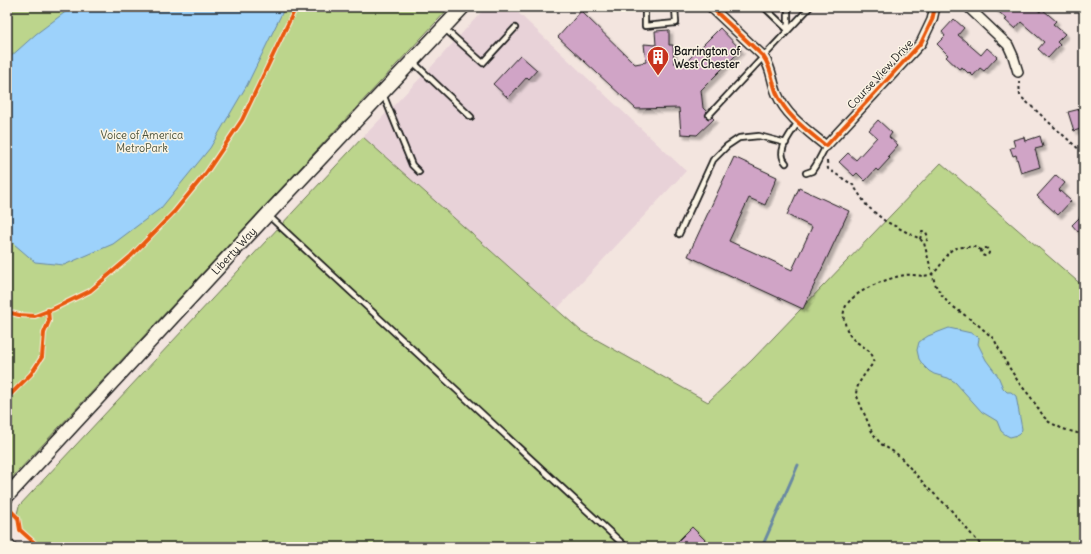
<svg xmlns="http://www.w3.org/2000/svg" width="1091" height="554" font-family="Delius,sans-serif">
  <defs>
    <filter id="shadow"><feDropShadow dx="3.5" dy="3.5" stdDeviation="1" flood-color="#0004"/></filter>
  </defs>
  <rect width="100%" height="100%" fill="#f3e5df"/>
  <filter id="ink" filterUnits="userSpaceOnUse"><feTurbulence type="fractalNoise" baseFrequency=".025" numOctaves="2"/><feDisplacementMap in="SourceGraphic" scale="8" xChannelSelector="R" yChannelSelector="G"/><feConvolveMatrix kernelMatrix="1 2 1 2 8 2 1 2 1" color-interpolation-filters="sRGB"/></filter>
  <g filter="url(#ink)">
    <path fill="#e8d2d8" d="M 486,7 L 512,7 L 686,171 L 557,309 L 363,137 L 432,66 Z"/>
    <path fill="#bcd58c" stroke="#6c7854" d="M 7,7 L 450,7 L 7,483 Z
      M 363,137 L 581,331 L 708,402 L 752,360 L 941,163 L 1084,287 L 1084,547 L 35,547 L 18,529 L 16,518 L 19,506 Z"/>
    <path fill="#9dd2fb" stroke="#6989a2" d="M 72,7 L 285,7 L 247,85 L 210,148 L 161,208 L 113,244 L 64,265 L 35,262 L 7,238 L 7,61 L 8,59 L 36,34 Z
      M 949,328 L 971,333 L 977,336 L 979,338 L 978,344 L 986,360 L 998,376 L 1003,388 L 1007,392 L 1011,392 L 1016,396 L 1022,429 L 1021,432 L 1018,435 L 1010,437 L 1006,435 L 1001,431 L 997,421 L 982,412 L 955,382 L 948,378 L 934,374 L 929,371 L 923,365 L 919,359 L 917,350 L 919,342 L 928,336 Z"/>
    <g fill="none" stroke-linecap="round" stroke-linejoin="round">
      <path stroke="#6989a2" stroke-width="3" d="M 762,547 L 798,465"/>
    </g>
    <path fill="#d0a4c6" stroke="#1c1c1c" filter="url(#shadow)" d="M 993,7 L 1034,7 L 1040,12 L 1042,9 L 1056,21 L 1053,24 L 1065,34 L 1057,42 L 1060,45 L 1048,58 L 1038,49 L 1044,42 L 1021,22 L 1015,29 L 1005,20 L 1007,19 Z
      M 581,11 L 635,64 L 646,62 L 644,44 L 656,45 L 655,31 L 669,30 L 669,45 L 673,45 L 674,63 L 687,61 L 720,28 L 741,50 L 701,90 L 703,108 L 707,112 L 706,116 L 708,119 L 712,117 L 714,119 L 697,135 L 681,134 L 679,108 L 636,109 L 558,37 Z
      M 954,19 L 964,28 L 958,35 L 981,55 L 987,48 L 997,57 L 984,71 L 980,68 L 973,76 L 969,72 L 968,73 L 962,67 L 959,69 L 946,57 L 948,55 L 937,44 L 945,36 L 942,32 Z
      M 520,55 L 537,70 L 529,79 L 527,77 L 508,98 L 493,84 Z
      M 1084,108 L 1084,128 L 1074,131 L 1068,112 Z
      M 878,120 L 892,133 L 889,137 L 898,145 L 888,156 L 890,158 L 878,171 L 876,169 L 865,181 L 857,173 L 854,176 L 839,162 L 848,153 L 856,160 L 877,137 L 869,130 Z
      M 1040,136 L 1043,147 L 1035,149 L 1040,167 L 1021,173 L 1016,155 L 1013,156 L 1010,148 L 1015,147 L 1013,140 L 1024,137 L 1025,141 Z
      M 734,157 L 777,177 L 765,205 L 749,198 L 729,241 L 792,270 L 812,227 L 787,215 L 799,188 L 849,211 L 803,309 L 688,256 Z
      M 1056,175 L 1065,183 L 1059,190 L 1071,201 L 1058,215 L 1037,196 Z
      M 1084,213 L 1084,235 L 1079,230 L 1078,232 L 1072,225 Z
      M 692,527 L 712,547 L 672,547 Z"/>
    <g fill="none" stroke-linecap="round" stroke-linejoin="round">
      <g stroke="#1c1c1c" stroke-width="8">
        <path id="service" d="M 645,7 L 645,26 L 676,23 L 675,7
          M 764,7 L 788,30
          M 788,7 L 788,30
          M 445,29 L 483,63 L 515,28
          M 413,62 L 471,117
          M 383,94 L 412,165 L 419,172
          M 709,115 L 810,7
          M 786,163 C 775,151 791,134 798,122
          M 806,173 L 812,171 L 816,165 L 826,146
          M 269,216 L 626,547
          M 679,234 L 713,160 L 727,146 L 739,138 L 759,136 L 786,143"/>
      </g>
      <g stroke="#1c1c1c" stroke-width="12">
        <path id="minor" d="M 711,7 L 763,56 C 773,70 771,80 777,94 C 786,116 808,131 826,146 L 921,43 L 932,20 L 935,7
          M 968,7 L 1008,45 L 1013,56 L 1018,72"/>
      </g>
      <g stroke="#1c1c1c" stroke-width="16">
        <g id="secondary">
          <path id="s1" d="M 7,496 L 267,215 L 463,7"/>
          <path d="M 7,545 L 9,547"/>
        </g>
      </g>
      <path stroke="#1c1c1c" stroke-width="2" stroke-dasharray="3 3" stroke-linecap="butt" d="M 1019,81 L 1020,96 L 1084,154
        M 827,161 L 828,169 L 853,185 L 867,206 L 885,221 L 920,239 L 924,243 L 935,284 L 941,294 L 948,303 L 977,324 L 994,339 L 1004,359 L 1019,383 L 1030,396 L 1044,417 L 1049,422 L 1063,429 L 1084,435
        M 920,239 L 922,232 L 926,232 L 928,237 L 927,240 L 924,243
        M981 252a4 4 0 1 1 8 0a4 4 0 1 1-8 0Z
        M 981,250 C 976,247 972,246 967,247 C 963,247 958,247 954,249 C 943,253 942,271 929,275 C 921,277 913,274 905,275 C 888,278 852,291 845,308 C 843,313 843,318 845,323 C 846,329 849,335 853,339 C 860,346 876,351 873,363 C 866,373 857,382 856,394 L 872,432 L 877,439 L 881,444 L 897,454 L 904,461 L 927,487 L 950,509 L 972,535 L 983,547"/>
      <use href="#service" stroke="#fcf5e5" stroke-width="4.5"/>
      <use href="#minor" stroke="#fcf5e5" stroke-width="9"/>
      <use href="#secondary" stroke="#fcf5e5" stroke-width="13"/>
      <g stroke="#fcf5e5" stroke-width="6">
        <path id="cycleway" d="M 711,7 L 763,56 C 773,70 771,80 777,94 C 786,116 808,131 826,146 L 921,43 L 932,20 L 935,7
          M 7,312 L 19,315 L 35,316 L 53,309 L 90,291 L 131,256 L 174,212 L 206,173 L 242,120 L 296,7
          M 7,398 L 31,374 L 42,357 L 44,333 L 49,321 L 48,310
          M 7,507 L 18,518 L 20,530 L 39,547"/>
      </g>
      <use href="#cycleway" stroke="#e8590c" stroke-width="4"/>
    </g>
  </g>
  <defs>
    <g id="building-pin" transform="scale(1.15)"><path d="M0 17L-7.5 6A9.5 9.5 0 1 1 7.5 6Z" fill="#c8321e" stroke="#fcf5e5"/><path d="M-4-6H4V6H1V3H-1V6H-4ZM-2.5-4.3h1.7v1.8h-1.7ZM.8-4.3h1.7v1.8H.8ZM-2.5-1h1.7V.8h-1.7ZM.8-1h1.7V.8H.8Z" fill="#fff"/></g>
  </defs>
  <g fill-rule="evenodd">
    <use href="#building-pin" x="658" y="57"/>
  </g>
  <g text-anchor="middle" stroke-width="3" stroke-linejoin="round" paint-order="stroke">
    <g font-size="11" font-weight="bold" fill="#1c1c1c" stroke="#fcf5e5" text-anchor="start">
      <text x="674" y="55">Barrington of<tspan x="674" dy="13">West Chester</tspan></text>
    </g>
    <g font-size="11" fill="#1c1c1c" stroke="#fcf5e5">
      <text transform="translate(880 74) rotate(-47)" y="4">Course View Drive</text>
      <text dy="4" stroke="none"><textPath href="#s1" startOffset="334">Liberty Way</textPath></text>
    </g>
    <g font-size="11" fill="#4c543e" stroke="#fcf5e5">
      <text x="142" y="139">Voice of America<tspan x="142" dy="13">MetroPark</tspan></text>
    </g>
  </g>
  <rect width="1091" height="554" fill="none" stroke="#fcf5e5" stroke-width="24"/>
  <rect x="12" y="12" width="1067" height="530" fill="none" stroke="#1c1c1c" stroke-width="1.5" filter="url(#ink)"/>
</svg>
